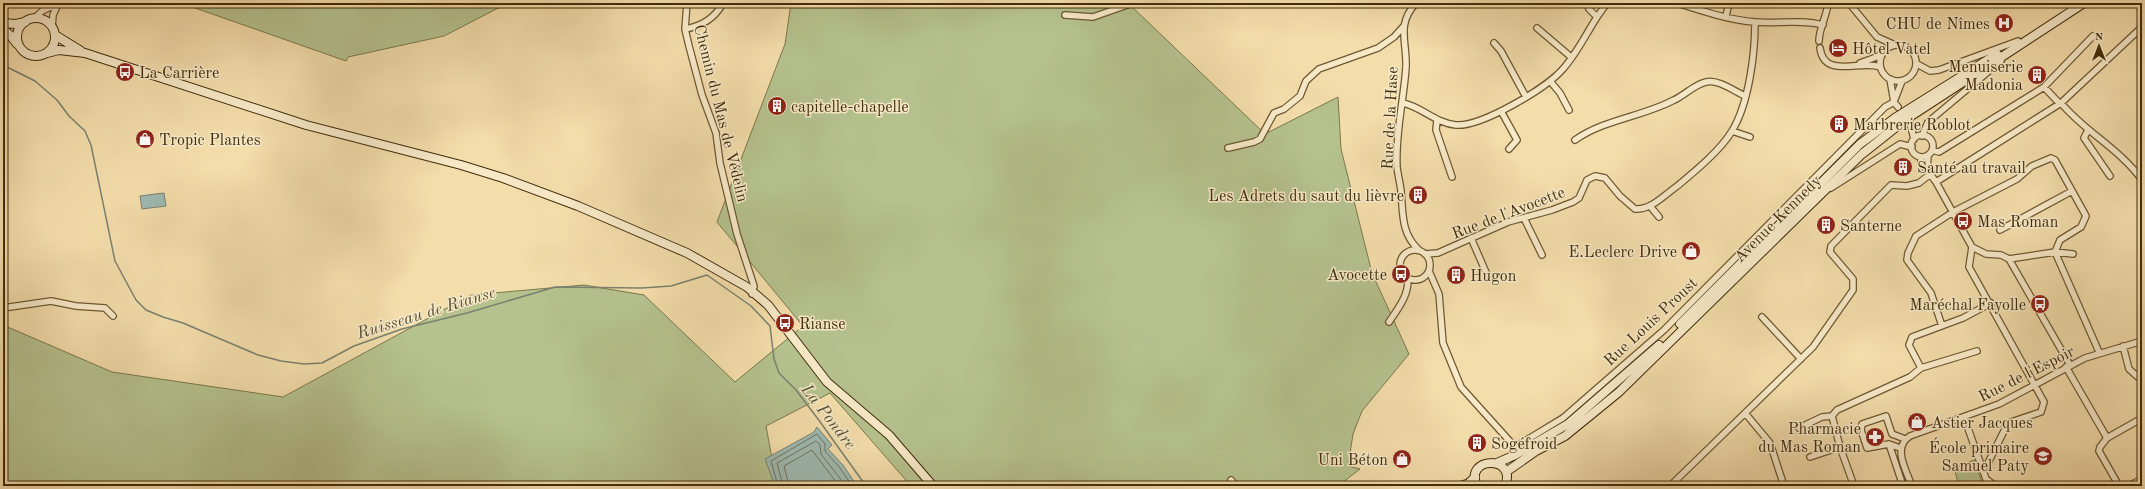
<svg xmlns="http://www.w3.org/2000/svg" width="2145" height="489" font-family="'Old Standard TT',serif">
  <rect width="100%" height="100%" fill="#f3ddab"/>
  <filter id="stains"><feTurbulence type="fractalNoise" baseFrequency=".005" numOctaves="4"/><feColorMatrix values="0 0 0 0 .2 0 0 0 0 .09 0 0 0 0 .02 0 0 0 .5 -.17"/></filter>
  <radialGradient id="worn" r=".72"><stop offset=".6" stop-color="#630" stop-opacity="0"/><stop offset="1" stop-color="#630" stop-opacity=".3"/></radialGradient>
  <path fill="#b5c28e" stroke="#7b774c" d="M 181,3 L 508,3 L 444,36 L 348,57 L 346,61 Z
    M 791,3 L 1128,3 L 1265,134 L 1338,97 L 1341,149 L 1372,273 L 1409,354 L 1362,411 L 1353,434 L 1348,466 L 1360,469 L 1338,486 L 911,486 L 830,393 L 766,426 L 777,486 L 3,486 L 3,325 L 112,372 L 283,397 L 471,295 L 584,285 L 644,295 L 735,382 L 803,326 L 717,222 L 785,44 Z
    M 1974,460 L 1982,482 L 1970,486 L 1959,486 L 1954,468 Z"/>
  <path fill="#9ebab2" stroke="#79816f" d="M 164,193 L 166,206 L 142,209 L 140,196 Z
    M 817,427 L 832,445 L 828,449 L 843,465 L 857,486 L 775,486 L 765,459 L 814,432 Z"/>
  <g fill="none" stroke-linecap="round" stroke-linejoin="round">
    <path stroke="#70735e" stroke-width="1" d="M 778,486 L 771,461 L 817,434 L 825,444 L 825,451 L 840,468 L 852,486
      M 783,486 L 777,463 L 816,441 L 820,445 L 821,454 L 846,486
      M 789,486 L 784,466 L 812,450 L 839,486"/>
    <path stroke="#79816f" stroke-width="1.5" d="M 3,65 L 35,81 L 57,100 L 69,116 L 85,131 L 91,145 L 115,261 L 136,300 L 146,310 L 163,317 L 183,323 L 258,355 L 281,361 L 304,364 L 322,363 L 354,346 L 402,329 L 467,313 L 555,287 L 642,288 L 671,286 L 707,275 L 751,306 L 770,326 L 774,359 L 779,373 L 796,390 L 818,419 L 866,486"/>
    <g stroke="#6e5832" stroke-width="8">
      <path id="minor" d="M 687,3 L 685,29 L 689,46 L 702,95 L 716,133 L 720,163 L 737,234 L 754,286 L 752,294
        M 1416,3 C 1396,25 1407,41 1406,67 C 1404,99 1395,134 1397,167 C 1398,175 1400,183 1401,191 C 1403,213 1401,234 1419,250
        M 1677,3 C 1702,11 1729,20 1755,22 C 1778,24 1801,19 1823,25
        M 1849,3 L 1877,37 L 1895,45
        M 1065,15 L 1093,17 L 1133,3
        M 1726,16 L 1729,3
        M 1597,17 L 1607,3
        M 35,18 L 42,11 L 59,3
        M 52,28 L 53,15 L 58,4
        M 1537,28 L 1571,57
        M 685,29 C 703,26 715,18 723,3
        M 1819,41 C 1819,28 1827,16 1828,3
        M 1494,43 L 1501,51 L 1526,97
        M1880 63a18 18 0 1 1 36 0a18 18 0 1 1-36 0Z
        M 1820,48 C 1824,80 1862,59 1880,67
        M 1860,63 L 1882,55
        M 1917,64 L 1930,71 L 1939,70 L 2018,41
        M 1890,79 L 1894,102 L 1898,107
        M 1550,81 L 1560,93 L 1569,110
        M 2044,87 L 2060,104
        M 1895,99 L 1902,81
        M 1403,103 C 1422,107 1435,123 1456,125 C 1481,127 1545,89 1562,70 C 1576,55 1586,34 1597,17 L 1589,9
        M 2061,103 C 2085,132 2120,149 2142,180
        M 1501,111 L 1517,140 L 1509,149
        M 1437,120 L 1436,130 L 1452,177
        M 1910,123 L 1914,139
        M 2088,130 L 2084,138 L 2110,176
        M 1732,131 L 1750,137
        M1911 146a11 11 0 1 1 22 0a11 11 0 1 1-22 0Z
        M 1922,136 L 1928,122 L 2001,61
        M 1575,140 C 1605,119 1642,117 1674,100 C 1685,95 1695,84 1706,82 C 1718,79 1734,91 1745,96
        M 1228,148 L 1254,142 L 1260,139 L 1274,113 L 1284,109 L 1300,96 L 1306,81 L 1319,69 L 1378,48 L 1394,37 L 1403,27
        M 1932,150 L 1939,152 L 2044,87 L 2093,36
        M 1928,155 L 1927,170 L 1936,182 L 1972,247 L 1986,254 L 2001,255 L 2009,259 L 2055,252 L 2073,254
        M 1920,157 L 1922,164 L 1927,170
        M 1936,182 L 2061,103 L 2142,27
        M 1831,188 L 1900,144 L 1912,147
        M 1650,206 L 1659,217
        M 1524,218 L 1542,255
        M 2000,230 L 2072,191
        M 1471,238 L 1488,277
        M 1972,247 L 1969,267 L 2044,402 L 2041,412 L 2008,423 L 1984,471
        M1400 265a15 15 0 1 1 30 0a15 15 0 1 1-30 0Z
        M 1425,254 L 1438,253 L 1508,222 L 1552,210 L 1573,202 L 1579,198 L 1587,180 L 1595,176 L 1605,178 L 1620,196 L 1635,209 C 1651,210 1663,196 1676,187 C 1693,173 1721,150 1732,131 C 1749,103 1755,54 1755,22
        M 2009,259 L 2070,365
        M 1429,271 L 1439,294 L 1443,343 L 1461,387 L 1515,447 L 1515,449
        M 3,308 L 51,301 L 76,306 L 105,308 L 113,316
        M 1762,317 L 1801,359
        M 1389,322 C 1397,310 1411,293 1407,277
        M 1942,326 L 1931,293 L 1907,260 L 1908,253 L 1916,236 L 1953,212 L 2017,179 L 2032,166 L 2051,158 L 2055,160 L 2086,216 L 2081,227 L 2060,240 L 2055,252 L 2099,352
        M 2123,346 L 2129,369 L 2138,377 L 2142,376
        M 2066,367 L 2107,438 L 2100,447 L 2099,451 L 2119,486
        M 1921,368 L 1909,345 L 1912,337 L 1963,318 L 1991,303
        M 1745,413 L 1770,443 L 1784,486
        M 1964,417 L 1986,479 L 1995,486
        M 1799,428 L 1822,417 L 1832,416
        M 2107,438 L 2137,421 L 2142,422
        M 1889,444 L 1903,486
        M 1515,447 L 1563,418 L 1664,330 L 1885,107 L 1894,102
        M 1900,448 L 1889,444 L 1867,448 L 1861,430 L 1862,424 L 1886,416 L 1892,434 L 1905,439
        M 1810,457 L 1840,447
        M 1231,480 L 1236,486
        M 1457,486 L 1469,482
        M 1670,486 L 1813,347 L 1853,290 L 1853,279 L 1830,252 L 1831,246 L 1891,185 L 1907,186 L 1919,183 L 1929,175
        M 1854,486 L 1840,447 L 1832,416 L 1837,410 L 1910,377 L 1921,368 L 1977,351
        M 1912,486 C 1906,470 1892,447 1910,436 L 1999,404 L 2085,358 L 2142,341
        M 2129,486 L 2142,479"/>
    </g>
    <g stroke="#412c0a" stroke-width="10">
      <path id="secondary" d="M17 37a19 19 0 1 1 38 0a19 19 0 1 1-38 0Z
        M 3,23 L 16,24 L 25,22
        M 3,29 L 10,35 L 17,44
        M 55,35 L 81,51
        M 47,53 L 59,50 L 85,53 L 306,125 L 461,165 L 503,178 L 578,206 L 687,253 L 747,287 L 768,305 L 827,382 L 889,435 L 933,486
        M 1680,324 L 1860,144 L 1895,118 L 1997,54
        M 1497,463 L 1515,455 L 1568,424 L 1659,345
        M 1506,472 L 1536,451 L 1565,436 L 1619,392 L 1862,154 L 1905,120 L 2084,3
        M 1466,486 L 1475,477
        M 1477,486 C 1463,456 1518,455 1505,486"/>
    </g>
    <use href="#minor" stroke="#f7e9c8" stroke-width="5.5"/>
    <use href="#secondary" stroke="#f7e9c8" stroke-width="8"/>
  </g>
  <defs>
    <g id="hospital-disc" transform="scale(1)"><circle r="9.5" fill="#8f2418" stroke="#f7e9c8"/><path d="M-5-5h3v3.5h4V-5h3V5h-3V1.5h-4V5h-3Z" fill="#fff"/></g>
    <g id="hotel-disc" transform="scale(1)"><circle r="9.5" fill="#8f2418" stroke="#f7e9c8"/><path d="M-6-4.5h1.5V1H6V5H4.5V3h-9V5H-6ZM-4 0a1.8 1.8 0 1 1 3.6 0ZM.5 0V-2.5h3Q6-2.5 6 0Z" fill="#fff"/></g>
    <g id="bus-disc" transform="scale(1)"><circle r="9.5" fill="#8f2418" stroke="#f7e9c8"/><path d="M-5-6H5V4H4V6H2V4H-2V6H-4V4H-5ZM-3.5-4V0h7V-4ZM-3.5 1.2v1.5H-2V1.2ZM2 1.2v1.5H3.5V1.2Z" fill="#fff"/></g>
    <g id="building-disc" transform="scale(1)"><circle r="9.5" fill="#8f2418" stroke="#f7e9c8"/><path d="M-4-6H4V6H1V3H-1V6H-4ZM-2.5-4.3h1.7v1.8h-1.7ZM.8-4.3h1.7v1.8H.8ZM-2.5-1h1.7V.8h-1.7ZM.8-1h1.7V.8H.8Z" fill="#fff"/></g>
    <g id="shop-disc" transform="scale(1)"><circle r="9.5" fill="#8f2418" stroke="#f7e9c8"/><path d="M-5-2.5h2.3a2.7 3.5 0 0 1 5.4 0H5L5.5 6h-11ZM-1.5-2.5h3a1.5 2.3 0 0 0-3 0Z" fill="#fff"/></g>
    <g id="pharmacy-disc" transform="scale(1)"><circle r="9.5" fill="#8f2418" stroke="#f7e9c8"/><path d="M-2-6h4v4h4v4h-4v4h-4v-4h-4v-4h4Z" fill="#fff"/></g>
    <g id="school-disc" transform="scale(1)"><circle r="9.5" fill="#8f2418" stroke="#f7e9c8"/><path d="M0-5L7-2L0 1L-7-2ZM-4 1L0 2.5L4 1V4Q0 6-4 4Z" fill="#fff"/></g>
  </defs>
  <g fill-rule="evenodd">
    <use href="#hospital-disc" x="2004" y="23"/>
    <use href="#hotel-disc" x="1838" y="48"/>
    <use href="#bus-disc" x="125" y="72"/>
    <use href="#building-disc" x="2037" y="75"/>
    <use href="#building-disc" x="777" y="106"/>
    <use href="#building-disc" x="1839" y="124"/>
    <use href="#shop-disc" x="145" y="139"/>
    <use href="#building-disc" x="1903" y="167"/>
    <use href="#building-disc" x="1418" y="195"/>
    <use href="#bus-disc" x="1963" y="221"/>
    <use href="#building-disc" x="1826" y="225"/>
    <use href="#shop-disc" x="1691" y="251"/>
    <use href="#bus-disc" x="1401" y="274"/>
    <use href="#building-disc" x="1456" y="275"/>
    <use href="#bus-disc" x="2040" y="304"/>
    <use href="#bus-disc" x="785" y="323"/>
    <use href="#shop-disc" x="1917" y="422"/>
    <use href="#pharmacy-disc" x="1875" y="437"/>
    <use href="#building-disc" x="1477" y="443"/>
    <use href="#school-disc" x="2043" y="456"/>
    <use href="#shop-disc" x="1402" y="459"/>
  </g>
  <g text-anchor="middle" stroke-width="3" stroke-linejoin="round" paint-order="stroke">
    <g font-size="16" fill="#412c0a" stroke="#f7e9c8" text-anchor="start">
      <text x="1990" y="29" text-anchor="end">CHU de Nîmes</text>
      <text x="1852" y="54">Hôtel Vatel</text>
      <text x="2023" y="72" text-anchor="end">Menuiserie<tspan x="2023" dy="18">Madonia</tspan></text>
      <text x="139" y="78">La Carrière</text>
      <text x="791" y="112">capitelle-chapelle</text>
      <text x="1853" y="130">Marbrerie Roblot</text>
      <text x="159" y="145">Tropic Plantes</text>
      <text x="1917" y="173">Santé au travail</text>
      <text x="1404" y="201" text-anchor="end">Les Adrets du saut du lièvre</text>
      <text x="1977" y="227">Mas Roman</text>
      <text x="1840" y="231">Santerne</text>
      <text x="1677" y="257" text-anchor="end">E.Leclerc Drive</text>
      <text x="1387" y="280" text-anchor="end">Avocette</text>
      <text x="1470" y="281">Hugon</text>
      <text x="2026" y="310" text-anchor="end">Maréchal Fayolle</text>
      <text x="799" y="329">Rianse</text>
      <text x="1931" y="428">Astier Jacques</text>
      <text x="1861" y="434" text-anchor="end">Pharmacie<tspan x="1861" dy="18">du Mas Roman</tspan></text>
      <text x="1491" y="449">Sogéfroid</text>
      <text x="2029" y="453" text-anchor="end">École primaire<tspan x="2029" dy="18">Samuel Paty</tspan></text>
      <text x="1388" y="465" text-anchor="end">Uni Béton</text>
    </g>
    <g font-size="16" fill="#412c0a" stroke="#f7e9c8">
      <text transform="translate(722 113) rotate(76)" y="6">Chemin du Mas de Védelin</text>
      <text transform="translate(1389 118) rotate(-87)" y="6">Rue de la Hase</text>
      <text transform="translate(1508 212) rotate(-21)" y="6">Rue de l'Avocette</text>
      <text transform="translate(1777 218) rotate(-45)" y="6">Avenue Kennedy</text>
      <text transform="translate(1650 321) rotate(-43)" y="6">Rue Louis Proust</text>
      <text transform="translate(2026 373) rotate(-27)" y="6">Rue de l'Espoir</text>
    </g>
    <g font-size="17" font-style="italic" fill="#585034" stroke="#f7e9c8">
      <text transform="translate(426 312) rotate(-17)" y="6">Ruisseau de Rianse</text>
      <text transform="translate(829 416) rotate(52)" y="6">La Pondre</text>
    </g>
  </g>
  <rect width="2145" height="489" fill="none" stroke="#f3ddab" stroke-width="16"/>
  <rect x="4" y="4" width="2137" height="481" fill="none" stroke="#412c0a" stroke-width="2"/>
  <rect x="8" y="8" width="2129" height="473" fill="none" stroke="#412c0a"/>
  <g transform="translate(2099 46)" stroke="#f7e9c8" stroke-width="3" paint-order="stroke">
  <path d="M0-3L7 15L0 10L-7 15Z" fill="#412c0a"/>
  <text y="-6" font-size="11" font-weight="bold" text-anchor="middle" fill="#412c0a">N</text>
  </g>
  <rect width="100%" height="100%" filter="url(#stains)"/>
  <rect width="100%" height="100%" fill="url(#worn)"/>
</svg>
